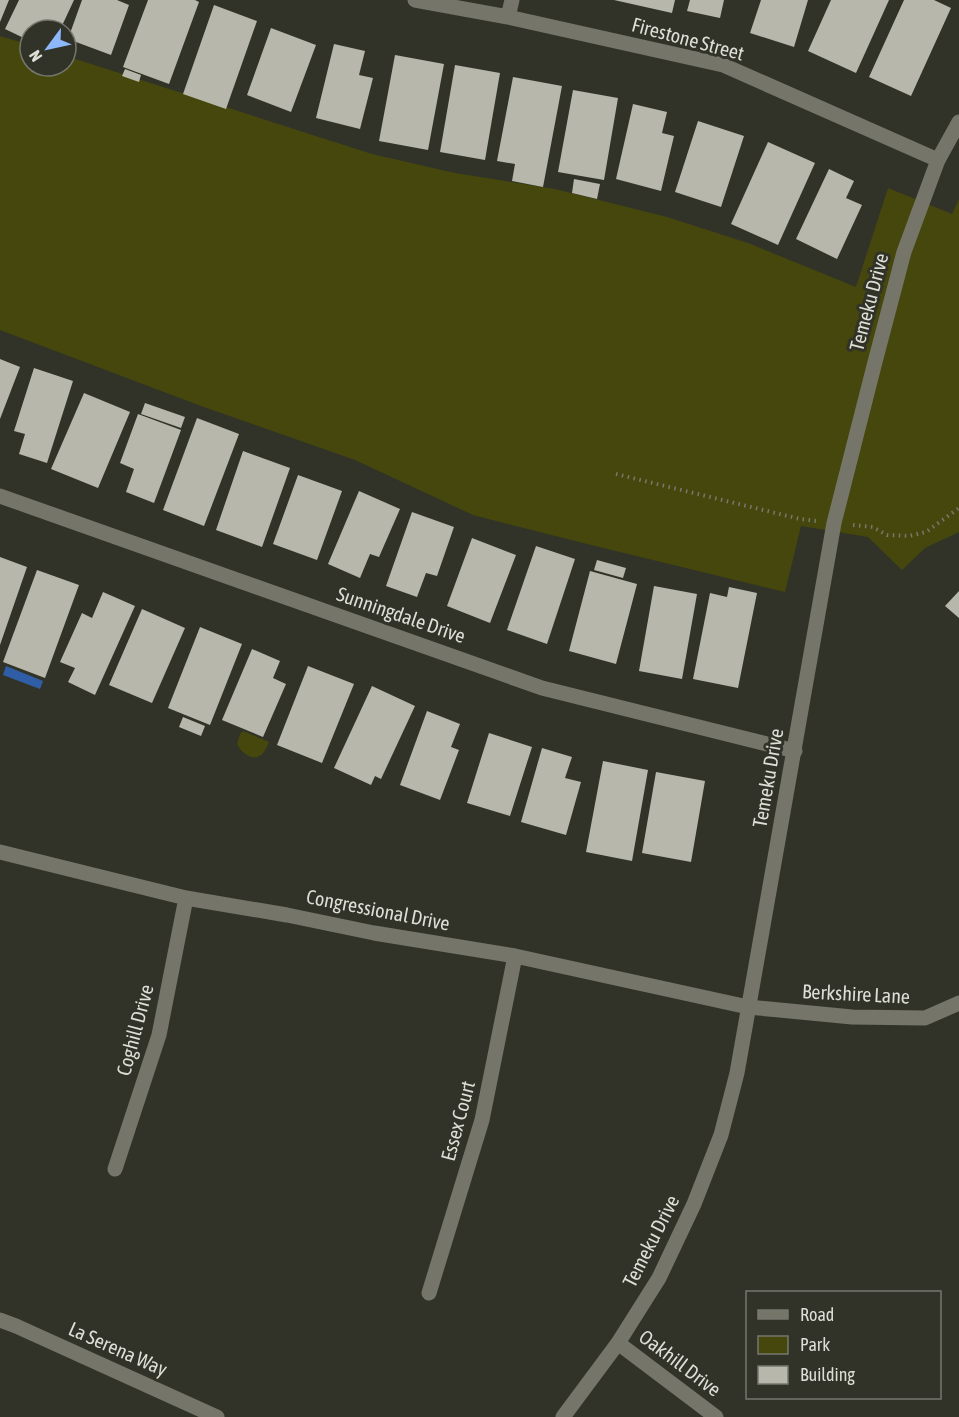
<svg xmlns="http://www.w3.org/2000/svg" width="959" height="1417" font-family="'Asap Condensed',sans-serif">
  <rect width="100%" height="100%" fill="#323328"/>
  <path fill="#45470c" d="M 0,36 L 30,45 L 30,66 L 66,66 L 66,56 L 372,154 L 455,173 L 555,189 L 667,217 L 748,243 L 856,287 L 888,188 L 952,214 L 959,199 L 959,532 L 925,548 L 902,570 L 868,537 L 801,526 L 785,592 L 587,544 L 473,515 L 355,460 L 201,406 L 0,330 Z
    M 243,731 L 269,742 C 267,747 265,752 261,755 C 252,762 241,752 237,744 L 240,734 Z"/>
  <path fill="#305ea6" d="M 6,666 L 43,681 L 40,689 L 3,675 Z"/>
  <path fill="#b7b8ab" d="M 0,0 L 9,0 L 0,22 Z
    M 19,0 L 74,0 L 60,30 L 30,30 L 30,41 L 5,29 Z
    M 82,0 L 117,0 L 129,5 L 111,55 L 68,39 Z
    M 148,0 L 195,0 L 199,2 L 169,84 L 123,67 Z
    M 614,0 L 675,0 L 672,13 Z
    M 690,0 L 724,0 L 720,18 L 687,11 Z
    M 761,0 L 808,0 L 794,47 L 750,33 Z
    M 831,0 L 889,0 L 856,73 L 808,51 Z
    M 904,0 L 934,0 L 951,8 L 911,96 L 869,77 Z
    M 214,5 L 257,21 L 226,109 L 183,94 Z
    M 271,28 L 316,45 L 291,112 L 247,95 Z
    M 334,44 L 365,51 L 359,75 L 373,78 L 360,129 L 316,118 Z
    M 395,55 L 444,64 L 428,150 L 379,141 Z
    M 455,65 L 500,73 L 485,160 L 440,152 Z
    M 125,69 L 141,75 L 139,82 L 122,76 Z
    M 513,77 L 562,86 L 543,187 L 512,181 L 515,164 L 497,161 Z
    M 573,90 L 618,98 L 604,180 L 558,172 Z
    M 633,104 L 667,112 L 662,133 L 674,136 L 661,191 L 616,179 Z
    M 698,121 L 744,136 L 721,207 L 675,192 Z
    M 768,142 L 815,163 L 778,245 L 731,224 Z
    M 829,169 L 854,181 L 846,198 L 862,205 L 837,259 L 796,239 Z
    M 574,179 L 600,184 L 597,199 L 572,193 Z
    M 0,359 L 20,367 L 0,419 Z
    M 34,368 L 73,381 L 47,463 L 19,454 L 25,434 L 14,431 Z
    M 84,393 L 130,412 L 98,488 L 51,469 Z
    M 145,403 L 185,417 L 181,428 L 141,414 Z
    M 138,414 L 181,430 L 154,503 L 126,492 L 134,469 L 120,463 Z
    M 197,418 L 239,434 L 204,526 L 163,510 Z
    M 243,451 L 290,468 L 262,547 L 216,530 Z
    M 298,475 L 342,491 L 317,560 L 273,544 Z
    M 359,491 L 400,509 L 379,557 L 370,554 L 360,578 L 328,564 Z
    M 412,512 L 454,527 L 437,576 L 426,573 L 417,597 L 386,586 Z
    M 472,538 L 516,555 L 490,623 L 447,606 Z
    M 536,546 L 575,559 L 547,644 L 507,630 Z
    M 0,557 L 27,567 L 0,645 Z
    M 597,560 L 626,568 L 623,578 L 594,570 Z
    M 37,570 L 79,585 L 45,678 L 3,662 Z
    M 590,571 L 637,584 L 616,664 L 569,651 Z
    M 654,586 L 697,594 L 682,679 L 639,671 Z
    M 729,587 L 757,593 L 738,688 L 693,679 L 710,593 L 727,597 Z
    M 959,591 L 959,618 L 945,606 Z
    M 103,592 L 135,606 L 95,695 L 68,682 L 75,668 L 60,662 L 82,613 L 92,618 Z
    M 142,609 L 185,628 L 152,703 L 109,685 Z
    M 200,627 L 242,644 L 210,725 L 168,708 Z
    M 252,649 L 280,661 L 273,678 L 286,684 L 263,737 L 222,720 Z
    M 308,666 L 354,684 L 322,763 L 277,745 Z
    M 372,686 L 415,706 L 381,779 L 375,776 L 371,785 L 334,768 Z
    M 427,711 L 460,724 L 451,747 L 459,750 L 440,800 L 400,785 Z
    M 183,717 L 205,726 L 201,736 L 179,727 Z
    M 489,733 L 532,747 L 510,816 L 467,803 Z
    M 542,748 L 572,757 L 565,778 L 581,782 L 566,835 L 521,822 Z
    M 603,761 L 648,770 L 632,861 L 586,852 Z
    M 656,772 L 705,781 L 691,862 L 642,853 Z"/>
  <g fill="none" stroke-linecap="round" stroke-linejoin="round">
    <path stroke="#77786e" stroke-width="4" stroke-dasharray="1.5 4.5" stroke-linecap="butt" d="M 616,474 L 800,519 L 816,521
      M 853,525 L 873,527 L 887,535 L 909,536 L 926,532 L 959,508"/>
    <path stroke="#757669" stroke-width="15" d="M 415,0 L 508,17 L 723,65 L 938,160
      M 508,17 L 512,0
      M 0,496 L 542,688 L 795,751
      M 0,852 L 186,898 L 287,915 L 374,933 L 515,956 L 748,1007 L 852,1017 L 925,1018 L 959,1003
      M 115,1169 L 159,1035 L 186,898
      M 429,1293 L 482,1120 L 515,956
      M 618,1343 L 716,1417"/>
    <path stroke="#757669" stroke-width="15" d="M 563,1417 L 618,1343 L 659,1278 L 694,1204 L 721,1135 L 737,1073 L 834,523 L 875,362 L 904,252 L 938,160 L 959,122"/>
    <path stroke="#757669" stroke-width="15" d="M 0,1320 L 16,1326 L 217,1417"/>
  </g>
  <g text-anchor="middle" stroke-width="6" stroke-linejoin="round" paint-order="stroke">
    <g font-size="20" fill="#ddded6" stroke="#323328">
      <text transform="translate(688 39) rotate(15)" y="7">Firestone Street</text>
      <text transform="translate(869 302) rotate(-75)" y="7">Temeku Drive</text>
      <text transform="translate(401 615) rotate(19)" y="7">Sunningdale Drive</text>
      <text transform="translate(768 778) rotate(-80)" y="7">Temeku Drive</text>
      <text transform="translate(378 910) rotate(11)" y="7">Congressional Drive</text>
      <text transform="translate(856 994) rotate(3)" y="7">Berkshire Lane</text>
      <text transform="translate(135 1030) rotate(-75)" y="7">Coghill Drive</text>
      <text transform="translate(458 1121) rotate(-75)" y="7">Essex Court</text>
      <text transform="translate(651 1241) rotate(-63)" y="7">Temeku Drive</text>
      <text transform="translate(118 1349) rotate(24)" y="7">La Serena Way</text>
      <text transform="translate(680 1363) rotate(37)" y="7">Oakhill Drive</text>
    </g>
  </g>
  <rect x="746" y="1291" width="195" height="108" fill="#323328" stroke="#76776e" stroke-width="1.5"/>
  <rect x="758" y="1310" width="30" height="9" fill="#757669" stroke="#76776e" stroke-width="1.5"/>
  <text x="800" y="1321" font-size="18" fill="#ddded6">Road</text>
  <rect x="758" y="1336" width="30" height="18" fill="#45470c" stroke="#76776e" stroke-width="1.5"/>
  <text x="800" y="1351" font-size="18" fill="#ddded6">Park</text>
  <rect x="758" y="1366" width="30" height="18" fill="#b7b8ab" stroke="#76776e" stroke-width="1.5"/>
  <text x="800" y="1381" font-size="18" fill="#ddded6">Building</text>
  <g transform="translate(48 48) rotate(237)"><circle r="28" fill="#323328" stroke="#76776e" stroke-width="1.5"/>
  <path d="M0-4.5L10 22L0 15L-10 22Z" fill="#8db9fc"/>
  <text y="-9" font-size="16" font-weight="bold" text-anchor="middle" fill="#ddded6">N</text>
  </g>
</svg>
